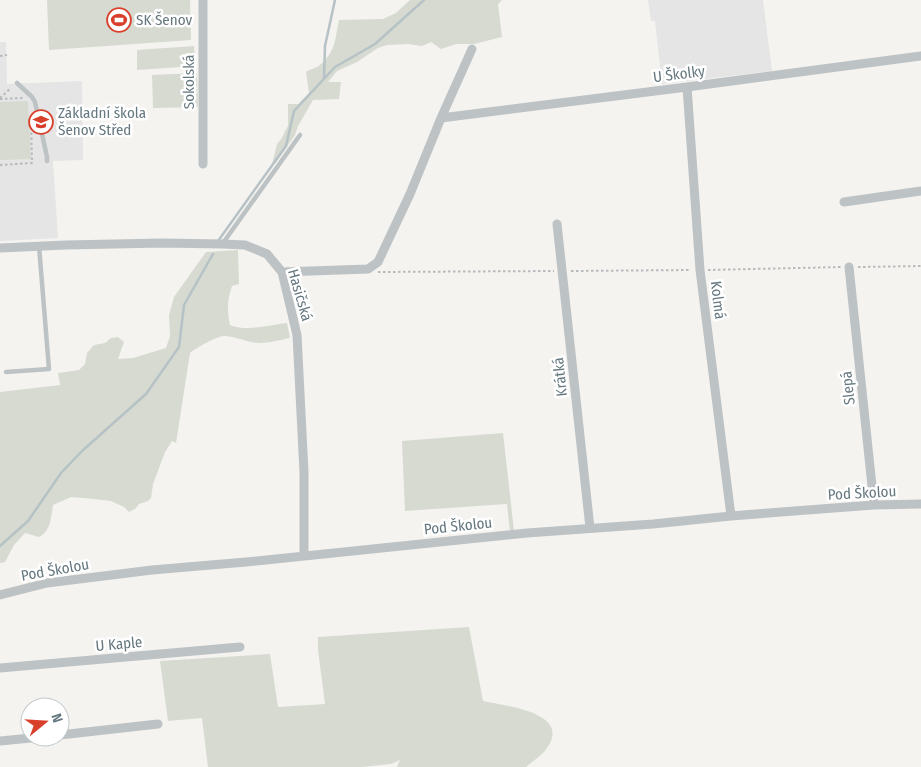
<svg xmlns="http://www.w3.org/2000/svg" width="921" height="767" font-family="'Fira Sans Condensed',sans-serif">
  <rect width="100%" height="100%" fill="#f4f3f0"/>
  <path fill="#e4e5e4" d="M 648,0 L 763,0 L 772,71 L 662,84 L 655,21 L 651,21 Z
    M 0,42 L 6,42 L 7,84 L 82,81 L 83,160 L 53,161 L 58,238 L 0,241 Z"/>
  <path fill="#d6dad1" d="M 47,0 L 190,0 L 191,40 L 49,50 Z
    M 410,0 L 505,0 L 502,0 L 498,4 L 502,37 L 474,44 L 456,44 L 441,49 L 431,42 L 422,46 L 408,44 L 387,45 L 378,48 L 357,62 L 337,71 L 328,82 L 341,82 L 339,99 L 313,100 L 298,126 L 295,135 L 275,164 L 272,164 L 277,144 L 282,138 L 285,131 L 288,126 L 288,104 L 298,104 L 309,93 L 306,72 C 310,69 317,68 320,65 C 336,51 335,39 339,20 L 383,19 L 396,13 Z
    M 194,46 L 195,66 L 137,70 L 137,50 Z
    M 197,73 L 198,107 L 153,108 L 152,75 Z
    M 28,101 L 31,159 L 0,160 L 0,102 Z
    M 238,250 L 239,284 L 232,286 C 227,301 227,310 230,325 C 246,332 269,325 287,323 L 290,338 C 280,340 269,343 259,343 C 247,343 236,336 224,336 C 217,336 196,348 190,353 L 176,443 L 172,441 L 165,452 L 153,484 L 151,498 L 148,501 L 139,504 L 135,509 L 129,512 L 124,507 L 111,501 L 94,499 L 71,497 L 53,505 C 51,517 51,531 39,537 L 25,533 L 14,545 L 5,562 L 0,563 L 0,392 L 60,385 L 58,373 L 79,370 L 85,364 L 87,353 L 94,345 L 105,343 L 111,338 L 118,337 L 124,342 L 118,359 L 133,358 L 166,348 L 170,336 L 169,315 L 174,297 L 206,252 Z
    M 503,433 L 514,531 L 510,532 L 507,504 L 405,511 L 402,441 Z
    M 469,627 L 483,701 C 506,706 577,713 544,752 C 539,757 532,762 526,767 L 397,767 L 400,760 L 391,764 L 361,767 L 208,767 L 202,718 L 168,721 L 160,661 L 270,654 L 278,707 L 325,704 L 318,650 L 318,637 Z"/>
  <g fill="none" stroke-linecap="round" stroke-linejoin="round">
    <path stroke="#b6c2c5" stroke-width="2.5" d="M 324,78 L 325,46 L 335,0
      M 218,241 L 286,146 L 294,111 L 335,67 L 375,44 L 424,0
      M 0,546 L 28,521 L 61,473 L 82,451 L 146,394 L 179,347 L 184,305 L 213,254"/>
    <path stroke="#b7babc" stroke-width="2" stroke-dasharray="2.5 2.5" stroke-linecap="butt" d="M 0,56 L 7,55
      M 0,98 L 11,88
      M 0,99 L 23,98
      M 0,165 L 32,163 L 31,118
      M 858,267 L 921,266
      M 708,270 L 841,267
      M 571,271 L 691,270
      M 378,272 L 554,271"/>
    <path stroke="#bdc2c4" stroke-width="4.5" d="M 17,83 L 32,97 L 35,102 L 47,157 L 47,161
      M 223,243 L 300,135
      M 6,372 L 49,369 L 39,246"/>
    <path stroke="#bdc2c4" stroke-width="9" d="M 203,0 L 203,164
      M 687,87 L 700,270 L 731,516
      M 441,118 L 472,49
      M 844,202 L 921,191
      M 557,224 L 590,528
      M 0,248 L 66,245 L 162,243 L 222,244 L 245,245 L 267,254 L 282,272 L 297,335 L 304,472 L 304,555
      M 849,267 L 874,505
      M 282,272 L 368,269 L 378,262 L 410,194 L 441,118 L 687,87 L 921,56
      M 0,595 L 47,583 L 152,570 L 246,562 L 527,533 L 653,524 L 731,516 L 794,511 L 874,505 L 921,504
      M 0,668 L 240,647
      M 60,735 L 158,724
      M 0,741 L 41,737"/>
  </g>
  <defs>
    <g id="stadium-ring" transform="scale(1.25)"><circle r="9.5" fill="#fff" stroke="#d8402c" stroke-width="1.5"/><path d="M0-5a6.5 5 0 1 0 0 10a6.5 5 0 1 0 0-10ZM-3.5-1.8h7v3.6h-7Z" fill="#d8402c"/></g>
    <g id="school-ring" transform="scale(1.25)"><circle r="9.5" fill="#fff" stroke="#d8402c" stroke-width="1.5"/><path d="M0-5L7-2L0 1L-7-2ZM-4 1L0 2.5L4 1V4Q0 6-4 4Z" fill="#d8402c"/></g>
  </defs>
  <g fill-rule="evenodd">
    <use href="#stadium-ring" x="119" y="20"/>
    <use href="#school-ring" x="41" y="122"/>
  </g>
  <g text-anchor="middle" stroke-width="5" stroke-linejoin="round" paint-order="stroke">
    <g font-size="15" fill="#65777f" stroke="#fff" text-anchor="start">
      <text x="136" y="25">SK Šenov</text>
      <text x="58" y="118">Základní škola<tspan x="58" dy="17">Šenov Střed</tspan></text>
    </g>
    <g font-size="15" fill="#65777f" stroke="#fff">
      <text transform="translate(679 74) rotate(-7)" y="5">U Školky</text>
      <text transform="translate(189 82) rotate(-90)" y="5">Sokolská</text>
      <text transform="translate(300 295) rotate(74)" y="5">Hasičská</text>
      <text transform="translate(718 300) rotate(83)" y="5">Kolmá</text>
      <text transform="translate(560 377) rotate(-96)" y="5">Krátká</text>
      <text transform="translate(848 388) rotate(-96)" y="5">Slepá</text>
      <text transform="translate(862 493) rotate(-3)" y="5">Pod Školou</text>
      <text transform="translate(458 526) rotate(-6)" y="5">Pod Školou</text>
      <text transform="translate(55 570) rotate(-10)" y="5">Pod Školou</text>
      <text transform="translate(119 644) rotate(-5)" y="5">U Kaple</text>
    </g>
  </g>
  <g transform="translate(45 722) rotate(72)"><circle r="24" fill="#ffffff" stroke="#c1c9cc"/>
  <path d="M0-4L9 19L0 12L-9 19Z" fill="#d8402c"/>
  <text y="-8" font-size="14" font-weight="bold" text-anchor="middle" fill="#65777f">N</text>
  </g>
</svg>
